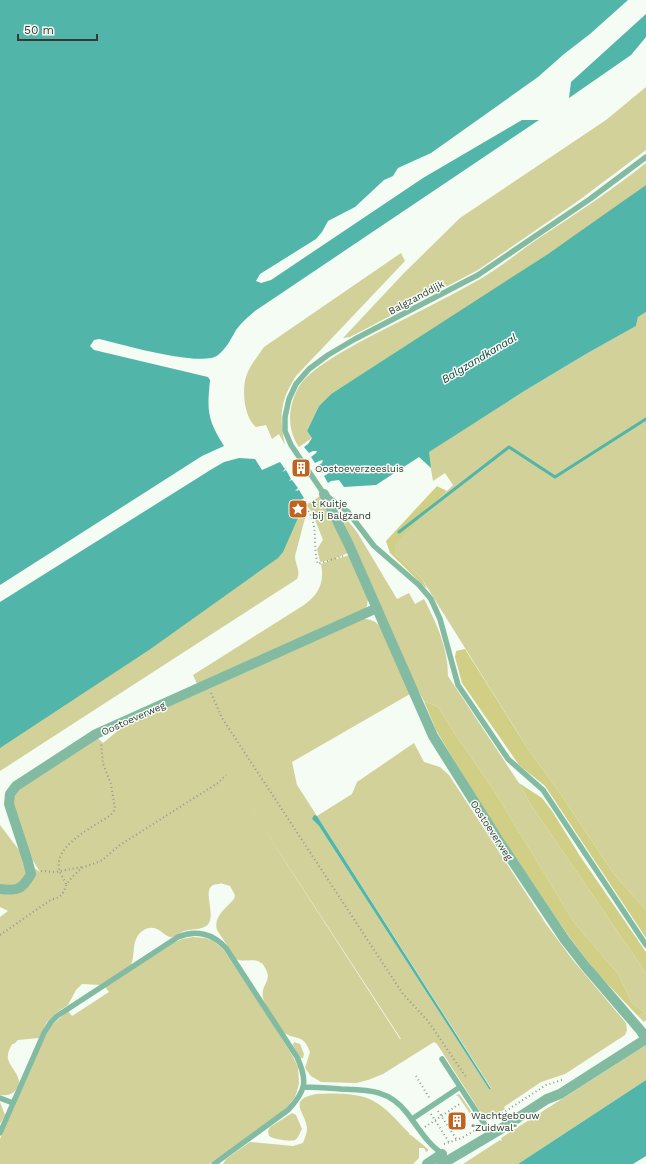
<svg xmlns="http://www.w3.org/2000/svg" width="646" height="1164" font-family="'Work Sans',sans-serif">
  <rect width="100%" height="100%" fill="#f4fcf4"/>
  <path fill="#d1d199" fill-rule="evenodd" d="M 646,87 L 646,150 L 578,201 L 478,270 L 350,337 L 343,338 L 404,273 L 460,218 L 606,120 Z
    M 646,163 L 646,185 C 545,260 437,326 331,394 L 319,406 L 307,431 L 312,438 L 299,447 C 286,429 288,404 300,385 C 313,366 354,345 375,334 C 410,316 447,298 482,278 C 502,266 520,251 539,238 C 576,214 612,190 646,163 Z
    M 401,253 L 405,261 L 296,376 C 280,400 279,418 285,445 L 279,434 L 272,439 L 266,425 L 256,427 C 244,418 241,388 247,374 C 251,364 258,356 264,347 Z
    M 646,312 L 646,910 L 614,874 L 560,793 L 526,746 L 422,579 L 395,553 L 395,543 L 453,485 L 445,473 L 433,481 L 428,452 L 526,390 L 586,354 L 636,326 L 638,317 Z
    M 320,496 L 348,553 L 336,558 L 337,559 L 349,555 L 368,599 L 367,606 L 364,610 L 198,686 L 193,675 L 304,605 C 318,595 325,583 321,564 L 329,561 L 329,560 L 320,562 L 320,561 L 317,549 L 323,540 L 312,512 L 306,505 Z
    M 299,505 L 303,511 L 305,518 L 295,556 C 295,564 301,571 297,579 L 0,771 L 0,684 L 298,518 L 295,512 L 298,510 L 297,508 L 294,510 L 293,509 Z
    M 341,516 L 348,521 L 357,532 L 397,599 L 409,593 L 415,604 L 424,599 C 437,624 448,648 448,676 L 519,783 L 531,805 L 646,973 L 646,1020 L 644,1022 L 638,1016 L 646,1013 L 632,1003 L 619,975 L 573,921 L 495,792 L 455,734 L 438,707 L 424,701 L 412,679 L 395,638 Z
    M 363,619 C 371,619 375,621 381,627 L 410,694 L 292,762 L 297,785 L 317,816 L 352,794 L 357,782 L 414,743 L 424,762 L 440,767 L 449,775 L 546,924 L 572,959 L 626,1023 L 627,1030 L 625,1035 L 565,1074 L 541,1082 L 504,1107 L 505,1109 L 486,1121 L 437,1044 L 434,1042 L 383,1074 L 368,1080 L 356,1083 L 321,1082 L 311,1076 L 305,1068 L 310,1052 C 303,1034 299,1041 284,1033 C 279,1025 265,1006 263,998 C 260,982 276,982 262,963 L 261,963 C 253,957 245,963 236,959 L 217,930 C 213,917 226,908 234,899 L 235,895 L 230,886 L 220,883 L 220,884 C 194,883 224,922 202,928 C 196,930 190,929 184,931 C 179,933 175,938 170,937 C 165,936 162,931 157,929 C 149,925 140,931 137,937 C 132,946 135,956 131,965 L 100,985 L 82,984 L 76,990 L 68,1005 L 56,1013 L 47,1022 L 39,1038 L 18,1040 L 14,1044 L 12,1044 C 10,1048 7,1053 8,1059 C 11,1070 26,1079 15,1091 C 11,1095 6,1096 0,1095 L 0,917 L 8,911 L 0,907 L 0,892 L 14,894 L 33,867 L 40,872 L 29,854 L 13,807 L 14,796 L 16,791 L 97,737 L 103,743 L 121,728 ZM 246,801 L 401,1039 L 400,1039 ZM 317,816 L 491,1088 L 491,1089 L 489,1089 L 319,826 L 312,819 Z
    M 0,825 L 22,854 L 27,871 L 19,885 L 0,886 Z
    M 193,937 L 205,938 L 213,941 L 223,949 L 259,1002 L 292,1055 L 298,1067 L 299,1084 L 295,1097 L 283,1112 L 209,1164 L 0,1164 L 0,1139 L 43,1040 L 52,1025 L 68,1011 L 72,1016 L 109,992 L 105,987 L 173,943 L 182,939 Z
    M 294,1042 L 300,1044 L 304,1054 L 303,1058 L 300,1058 L 293,1045 Z
    M 646,1045 L 646,1080 L 518,1164 L 463,1164 L 500,1140 L 502,1141 L 501,1138 Z
    M 316,1094 C 329,1093 348,1093 360,1096 C 381,1100 396,1120 410,1134 L 409,1135 L 411,1135 L 428,1149 L 428,1151 L 426,1152 L 424,1148 L 419,1148 L 419,1158 L 413,1164 L 223,1164 L 226,1159 L 250,1142 L 293,1146 L 303,1143 C 305,1137 307,1134 307,1128 C 306,1113 286,1100 316,1094 Z
    M 458,1094 L 460,1095 L 473,1114 L 471,1115 L 458,1096 L 456,1096 Z
    M 0,1102 L 5,1115 L 0,1124 Z
    M 292,1113 L 296,1115 L 302,1129 C 300,1132 298,1139 295,1140 C 291,1142 273,1139 269,1136 L 268,1131 L 270,1127 Z"/>
  <path fill="#d0cf85" d="M 437,486 L 447,491 L 395,544 L 395,553 L 422,579 L 427,588 L 425,587 L 390,553 L 386,541 Z
    M 465,649 L 526,746 L 560,793 L 614,874 L 646,910 L 646,938 L 545,786 L 519,765 L 462,683 L 455,657 L 456,651 Z
    M 424,701 L 438,707 L 455,734 L 495,792 L 573,921 L 619,975 L 632,1003 L 646,1013 L 638,1016 L 598,974 L 570,938 L 495,827 L 451,755 L 436,730 Z
    M 519,783 L 542,798 L 552,811 L 580,856 L 646,952 L 646,973 L 531,805 Z"/>
  <path fill="#51b5a9" d="M 0,0 L 628,0 L 590,34 L 564,54 L 538,77 L 431,153 L 398,168 L 393,176 L 384,180 L 355,207 L 328,221 L 322,232 L 316,239 L 260,274 L 256,281 L 261,283 L 271,280 L 423,178 L 522,120 L 539,120 L 255,311 C 248,317 242,322 236,330 C 231,339 226,349 218,355 C 202,368 121,344 99,339 L 94,340 L 90,346 L 94,350 L 208,377 L 210,380 C 207,411 207,419 224,446 L 202,456 L 0,585 Z
    M 646,14 L 646,37 L 631,55 L 569,98 L 571,82 Z
    M 646,185 L 646,312 L 638,317 L 636,326 L 586,354 L 526,390 L 429,452 L 431,468 L 419,457 L 376,485 L 344,487 L 339,480 L 331,481 L 328,483 L 324,476 L 329,473 L 329,470 L 325,470 L 322,473 L 317,466 L 322,463 L 323,460 L 319,461 L 315,463 L 311,457 L 316,453 L 317,451 L 313,451 L 309,453 L 304,447 L 308,444 L 312,438 L 307,431 L 319,406 L 331,394 L 548,254 Z
    M 239,458 L 255,459 L 262,470 L 280,462 L 285,469 L 282,472 L 286,470 L 291,479 L 289,481 L 292,480 L 298,488 L 295,491 L 299,490 L 304,498 L 301,500 L 302,503 L 293,509 L 298,518 L 283,552 L 278,558 L 149,650 L 0,748 L 0,602 L 212,469 L 224,462 Z
    M 314,815 L 317,816 L 491,1089 L 489,1089 L 319,826 L 312,819 Z
    M 646,1080 L 646,1156 L 633,1164 L 518,1164 Z"/>
  <g fill="none" stroke-linecap="round" stroke-linejoin="round">
    <path stroke="#51b5a9" stroke-width="3" d="M 399,532 L 509,447 L 555,477 L 646,419"/>
    <path stroke="#939893" stroke-width="2" stroke-dasharray="1 3" stroke-linecap="butt" d="M 374,471 L 374,486
      M 298,509 L 304,504 C 306,508 310,513 312,518 C 317,532 313,549 318,564 L 343,556
      M 211,693 L 222,718 L 403,994 L 428,1021 L 466,1077
      M 41,871 L 55,872 L 82,867
      M 66,884 C 64,878 59,874 59,867 C 56,848 84,832 98,823 C 104,819 112,816 115,809 L 111,784 L 103,764 L 101,742
      M 0,935 L 52,899 C 61,898 63,894 66,886 C 67,882 79,870 82,868 C 87,865 96,864 102,860 C 109,855 115,848 123,843 C 155,823 186,803 218,783 L 226,775
      M 416,1076 L 430,1099
      M 438,1111 L 457,1140
      M 431,1114 L 449,1142
      M 492,1120 L 546,1085 L 562,1080
      M 425,1127 L 461,1103
      M 444,1144 L 462,1138 L 479,1128"/>
    <path stroke="#82bba2" stroke-width="5.5" d="M 646,157 L 590,199 L 478,275 L 355,339 L 328,355 L 309,369 L 296,384 L 289,399 L 285,417 L 285,431 L 291,445 L 324,494 L 348,512 L 374,546 L 419,585 L 431,599 L 440,619 L 458,685 L 508,759 L 543,790 L 646,945
      M 442,1059 L 491,1134
      M 304,1087 C 316,1087 328,1088 341,1089 C 367,1090 389,1089 407,1113 C 418,1127 428,1145 443,1154
      M 0,1098 L 13,1103
      M 412,1119 L 460,1087
      M 0,1133 L 44,1033 L 51,1022 L 57,1016 L 178,937 C 196,929 213,934 226,948 L 297,1057 C 308,1081 306,1091 288,1110 L 214,1164"/>
    <path stroke="#82bba2" stroke-width="10" d="M 324,494 L 349,545 L 433,736 L 497,838 L 565,940 L 586,967 L 641,1031 L 646,1039
      M 0,889 C 17,891 22,890 31,874 L 28,862 L 9,804 L 10,794 L 16,786 L 96,734 L 377,608
      M 427,1164 L 442,1154
      M 442,1164 L 496,1132 L 547,1099 L 560,1094 L 646,1039"/>
  </g>
  <defs>
    <g id="building-square" transform="scale(1)"><rect x="-9" y="-9" width="18" height="18" rx="4" fill="#c2621f" stroke="#f4fcf4"/><path d="M-4-6H4V6H1V3H-1V6H-4ZM-2.5-4.3h1.7v1.8h-1.7ZM.8-4.3h1.7v1.8H.8ZM-2.5-1h1.7V.8h-1.7ZM.8-1h1.7V.8H.8Z" fill="#fff"/></g>
    <g id="sight-square" transform="scale(1)"><rect x="-9" y="-9" width="18" height="18" rx="4" fill="#c2621f" stroke="#f4fcf4"/><path d="M0-6L1.8-2.2L6-1.7L2.9 1.2L3.7 5.4L0 3.3L-3.7 5.4L-2.9 1.2L-6-1.7L-1.8-2.2Z" fill="#fff"/></g>
  </defs>
  <g fill-rule="evenodd">
    <use href="#building-square" x="301" y="468"/>
    <use href="#sight-square" x="298" y="509"/>
    <use href="#building-square" x="457" y="1121"/>
  </g>
  <g text-anchor="middle" stroke-width="3" stroke-linejoin="round" paint-order="stroke">
    <g font-size="10" fill="#363936" stroke="#f4fcf4">
      <text transform="translate(416 297) rotate(-28)" y="4">Balgzanddijk</text>
      <text transform="translate(133 718) rotate(-24)" y="4">Oostoeverweg</text>
      <text transform="translate(492 830) rotate(57)" y="4">Oostoeverweg</text>
    </g>
    <g font-size="10" fill="#363936" stroke="#f4fcf4" text-anchor="start">
      <text x="315" y="472">Oostoeverzeesluis</text>
      <text x="312" y="507">t Kuitje<tspan x="312" dy="12">bij Balgzand</tspan></text>
      <text x="471" y="1119">Wachtgebouw<tspan x="471" dy="12">"Zuidwal"</tspan></text>
    </g>
    <g font-size="11" font-style="italic" fill="#083934" stroke="#f4fcf4">
      <text transform="translate(479 358) rotate(-31)" y="4">Balgzandkanaal</text>
    </g>
  </g>
  <path d="M18 34v6h79v-6" fill="none" stroke="#363936" stroke-width="2"/>
  <text x="24" y="34" font-size="12" fill="#363936" stroke="#f4fcf4" stroke-width="3" paint-order="stroke">50 m</text>
</svg>
